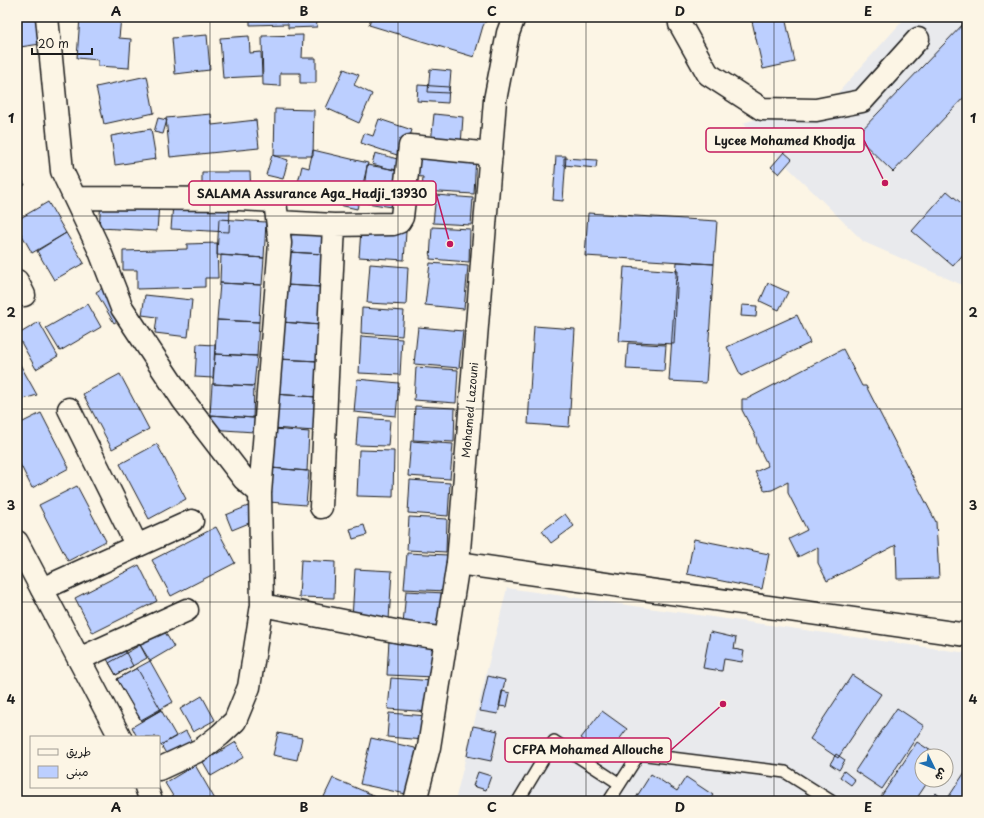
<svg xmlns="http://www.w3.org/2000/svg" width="984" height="818" font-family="'Playpen Sans','Playpen Sans Arabic',sans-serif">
  <rect width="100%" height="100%" fill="#fcf5e5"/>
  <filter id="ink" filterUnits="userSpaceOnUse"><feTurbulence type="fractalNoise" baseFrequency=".025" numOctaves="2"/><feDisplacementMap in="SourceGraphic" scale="8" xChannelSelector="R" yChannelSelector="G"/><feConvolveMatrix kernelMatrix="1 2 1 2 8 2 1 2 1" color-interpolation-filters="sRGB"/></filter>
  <g filter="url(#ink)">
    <path fill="#e9eaed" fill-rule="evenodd" d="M 906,17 L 967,17 L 967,287 L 864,242 L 743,123 L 836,95 Z
      M 507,588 L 967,653 L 967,801 L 455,801 ZM 922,756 L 946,756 L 946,780 L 922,780 Z"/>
    <path fill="#bccfff" stroke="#1c1c1c" d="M 17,17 L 57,17 L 61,41 L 20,47 L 20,49 L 17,49 Z
      M 80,17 L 148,17 L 148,19 L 121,17 L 119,38 L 131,39 L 129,68 L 98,66 L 98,60 L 77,58 Z
      M 250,17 L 316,17 L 317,27 L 288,28 L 288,24 L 250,25 Z
      M 371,17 L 488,17 L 483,26 L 474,57 L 369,25 Z
      M 751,17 L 785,17 L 795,62 L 763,69 Z
      M 967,20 L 967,94 L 893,172 L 856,136 Z
      M 207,35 L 210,70 L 175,74 L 172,38 Z
      M 303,35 L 302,58 L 316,58 L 316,83 L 300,83 L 300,73 L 280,73 L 280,86 L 263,85 L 262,36 Z
      M 249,36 L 250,53 L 261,52 L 262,76 L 223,78 L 220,38 Z
      M 344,69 L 359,75 L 354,85 L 372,94 L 359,123 L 326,108 Z
      M 430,69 L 451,71 L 449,93 L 428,92 Z
      M 147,76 L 154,113 L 104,124 L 96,87 Z
      M 418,85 L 449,87 L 448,103 L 417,101 Z
      M 275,109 L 314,110 L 313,156 L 274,156 Z
      M 211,114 L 212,125 L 256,120 L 259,148 L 170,157 L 166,118 Z
      M 434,114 L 463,117 L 461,145 L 431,143 Z
      M 158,118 L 167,120 L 163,134 L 154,132 Z
      M 379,119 L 412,130 L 403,157 L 361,143 L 364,133 L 373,136 Z
      M 151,129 L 156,159 L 115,165 L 111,136 Z
      M 313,150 L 368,163 L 357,209 L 295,195 L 302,166 L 309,168 Z
      M 413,151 L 476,155 L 474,194 L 422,191 L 423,177 L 412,176 Z
      M 784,152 L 792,159 L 779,174 L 771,167 Z
      M 375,153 L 401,160 L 397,171 L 372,164 Z
      M 272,155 L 288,160 L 283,179 L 266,175 Z
      M 556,156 L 566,156 L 563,201 L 553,200 Z
      M 564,158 L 597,160 L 596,168 L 564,165 Z
      M 367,165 L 404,171 L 398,208 L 367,203 L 369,189 L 364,188 Z
      M 17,171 L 25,185 L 17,189 Z
      M 202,172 L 250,172 L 251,195 L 202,196 Z
      M 947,191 L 967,208 L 967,250 L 953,266 L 912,231 Z
      M 436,195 L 473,198 L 471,225 L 433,223 Z
      M 101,201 L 159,204 L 157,231 L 99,228 Z
      M 48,202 L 66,233 L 32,253 L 17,226 L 17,220 Z
      M 173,204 L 230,208 L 229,232 L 171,229 Z
      M 588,213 L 717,221 L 714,264 L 585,256 Z
      M 219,219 L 266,222 L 264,258 L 217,255 Z
      M 290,226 L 325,228 L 323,254 L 289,252 Z
      M 432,227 L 470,229 L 469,262 L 430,259 Z
      M 361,230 L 406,232 L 404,260 L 359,257 Z
      M 66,233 L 84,263 L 54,280 L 37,251 Z
      M 217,243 L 218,278 L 205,278 L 205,287 L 137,289 L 137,270 L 123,270 L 123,251 L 187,249 L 187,244 Z
      M 289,252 L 325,254 L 322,287 L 286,285 Z
      M 221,255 L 264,258 L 262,285 L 220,283 Z
      M 677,262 L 714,264 L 706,383 L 669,381 Z
      M 430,263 L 468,266 L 464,309 L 425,305 Z
      M 370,264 L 408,267 L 406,305 L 367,303 Z
      M 624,267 L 678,271 L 674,344 L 619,341 Z
      M 220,283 L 261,285 L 259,322 L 217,320 Z
      M 768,283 L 788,292 L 779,310 L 760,301 Z
      M 285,285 L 322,287 L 320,325 L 282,322 Z
      M 104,287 L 122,318 L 114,323 L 96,292 Z
      M 145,295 L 192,300 L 188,337 L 155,333 L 157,317 L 142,315 Z
      M 88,304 L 101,327 L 60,351 L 46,328 Z
      M 742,305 L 757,306 L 756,317 L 741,316 Z
      M 362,308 L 404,311 L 402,336 L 361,333 Z
      M 797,315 L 810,343 L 741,376 L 727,347 Z
      M 217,320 L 259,322 L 257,356 L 215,354 Z
      M 39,322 L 58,356 L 36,369 L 17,335 Z
      M 282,322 L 321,325 L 318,361 L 280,359 Z
      M 534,326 L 575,329 L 569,427 L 528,424 Z
      M 418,327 L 463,331 L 459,368 L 414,364 Z
      M 361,336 L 402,339 L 400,375 L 359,373 Z
      M 628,343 L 666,345 L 664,371 L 626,369 Z
      M 197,344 L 215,345 L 213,378 L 195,377 Z
      M 843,349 L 862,386 L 866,386 L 936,522 L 939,578 L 897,579 L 896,545 L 827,581 L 818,563 L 818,547 L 798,557 L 789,539 L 807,530 L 788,493 L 788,482 L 772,490 L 765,491 L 755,472 L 768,466 L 757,444 L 756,437 L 742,410 L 742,399 L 747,399 Z
      M 215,354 L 257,356 L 254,386 L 213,384 Z
      M 17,359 L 37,395 L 17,401 Z
      M 276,359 L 318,361 L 316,397 L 274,394 Z
      M 416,367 L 458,370 L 456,403 L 414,400 Z
      M 120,374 L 149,429 L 112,449 L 83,394 Z
      M 357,379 L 399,383 L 396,416 L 354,412 Z
      M 212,384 L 254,386 L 253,418 L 210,415 Z
      M 274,394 L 317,397 L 315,431 L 272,428 Z
      M 415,406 L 455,408 L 454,442 L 413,440 Z
      M 41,413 L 69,468 L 32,488 L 17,458 L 17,425 Z
      M 210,415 L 255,418 L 254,432 L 209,429 Z
      M 358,418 L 390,420 L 388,446 L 356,445 Z
      M 274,429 L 309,432 L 307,471 L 271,468 Z
      M 411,441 L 453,444 L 450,479 L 408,476 Z
      M 157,444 L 186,499 L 149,519 L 120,464 Z
      M 359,450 L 394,451 L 393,497 L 357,496 Z
      M 271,468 L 309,471 L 306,505 L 269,502 Z
      M 410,480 L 450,483 L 448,516 L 408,513 Z
      M 77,486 L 106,541 L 68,561 L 39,505 Z
      M 248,506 L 254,521 L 232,530 L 226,515 Z
      M 565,514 L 574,526 L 551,543 L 542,531 Z
      M 409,517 L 447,519 L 446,552 L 407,550 Z
      M 364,525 L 367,535 L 353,539 L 350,529 Z
      M 216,527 L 235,563 L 171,596 L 152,560 Z
      M 694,539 L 769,554 L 762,589 L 687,574 Z
      M 407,553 L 448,555 L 446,591 L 404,589 Z
      M 301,560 L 335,562 L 334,598 L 299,597 Z
      M 139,565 L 157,601 L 93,633 L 75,598 Z
      M 355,569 L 392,571 L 389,620 L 352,619 Z
      M 406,591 L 445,593 L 442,628 L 403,625 Z
      M 163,629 L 174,647 L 150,661 L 139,643 Z
      M 710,632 L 736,638 L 734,649 L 744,651 L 742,662 L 724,659 L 722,671 L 703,668 Z
      M 389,640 L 437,642 L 435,677 L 387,675 Z
      M 140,645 L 147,658 L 116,675 L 109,663 Z
      M 124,649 L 133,666 L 116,675 L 107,659 Z
      M 150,661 L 173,702 L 141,720 L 117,679 Z
      M 137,668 L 161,710 L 141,721 L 117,679 Z
      M 852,675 L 881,694 L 838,758 L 810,739 Z
      M 488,676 L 505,680 L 498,714 L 480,711 Z
      M 391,678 L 434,681 L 431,712 L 388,709 Z
      M 502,691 L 510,693 L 507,707 L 499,706 Z
      M 202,696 L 215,720 L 193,732 L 180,709 Z
      M 897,708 L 924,726 L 882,789 L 855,771 Z
      M 161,710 L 176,736 L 159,746 L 159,737 L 137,737 L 132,727 Z
      M 602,711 L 627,729 L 606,757 L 581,738 Z
      M 389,713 L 427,716 L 425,740 L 387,737 Z
      M 473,726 L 498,731 L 491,761 L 467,756 Z
      M 186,731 L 195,748 L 171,762 L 161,745 Z
      M 278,733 L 302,738 L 297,760 L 273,755 Z
      M 371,738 L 415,748 L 416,753 L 406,794 L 360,784 Z
      M 236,742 L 244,757 L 211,776 L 203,762 Z
      M 917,742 L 939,756 L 922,756 L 922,780 L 929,780 L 915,801 L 878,801 Z
      M 836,754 L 845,760 L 839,770 L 830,764 Z
      M 195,765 L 216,801 L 176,801 L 165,783 Z
      M 967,769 L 967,801 L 946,801 Z
      M 844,771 L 855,780 L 851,785 L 840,777 Z
      M 478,772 L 491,776 L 486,790 L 473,786 Z
      M 651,774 L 677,791 L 686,777 L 713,795 L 709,801 L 634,801 Z
      M 333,778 L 375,796 L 373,801 L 322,801 Z
      M 936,793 L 945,801 L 929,801 Z"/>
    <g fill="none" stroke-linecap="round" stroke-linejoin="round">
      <g stroke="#1c1c1c" stroke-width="14">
        <path id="service" d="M 518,801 L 554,741 L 620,784
          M 609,801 L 639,754 L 785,772 L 831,801"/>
      </g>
      <g stroke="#1c1c1c" stroke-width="25">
        <path id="minor" d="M 47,17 L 62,171 L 99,249 L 122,308 L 183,400 L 244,479 L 260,493
          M 679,17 L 680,24 L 708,74 L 762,109 L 816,110 L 862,101 L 918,39
          M 75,198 L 240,199 L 275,201 L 280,243 L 260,493 L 262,605 L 249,687 L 235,721 L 220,735 L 202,749 L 159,769
          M 278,222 L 334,225 L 393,224 L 399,222 L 402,217 L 410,146 L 491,154
          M 17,281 L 24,295
          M 69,409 L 137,546
          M 321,507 L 334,225
          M 458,563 L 967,635
          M 42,589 L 192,521
          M 262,605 L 400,632 L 446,639
          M 79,659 L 187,610"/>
      </g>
      <g stroke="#1c1c1c" stroke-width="25">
        <path id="secondary" d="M 17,542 L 120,737
          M 146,787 L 151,801
          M 415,801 L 429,747 L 458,563 L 495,100 L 508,33 L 514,17"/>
      </g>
      <use href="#service" stroke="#fcf5e5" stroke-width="11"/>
      <use href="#minor" stroke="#fcf5e5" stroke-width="22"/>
      <use href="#secondary" stroke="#fcf5e5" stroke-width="22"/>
    </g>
  </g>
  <path fill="none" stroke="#1c1c1c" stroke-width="1" stroke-opacity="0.55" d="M 210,17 L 210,801M 398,17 L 398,801M 586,17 L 586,801M 774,17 L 774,801M 17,216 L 967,216M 17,409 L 967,409M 17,602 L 967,602"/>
  <g text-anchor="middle" stroke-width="3" stroke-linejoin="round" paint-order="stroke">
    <g font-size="11" fill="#1c1c1c" stroke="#fcf5e5">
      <text transform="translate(470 410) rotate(-85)" y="4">Mohamed Lazouni</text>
    </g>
  </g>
  <path fill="none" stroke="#c2185b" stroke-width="1.5" d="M885 183L864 140M450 244L436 193M723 704L671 750"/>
  <g fill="#c2185b" stroke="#fcf5e5" stroke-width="1.5">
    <circle cx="885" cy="183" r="4"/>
    <circle cx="450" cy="244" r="4"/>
    <circle cx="723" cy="704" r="4"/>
  </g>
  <g fill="#fcf5e5" stroke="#c2185b" stroke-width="1.5">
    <rect x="706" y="128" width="158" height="24" rx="4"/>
    <rect x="189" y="181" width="247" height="24" rx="4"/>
    <rect x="505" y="738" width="166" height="24" rx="4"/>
  </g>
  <g font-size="12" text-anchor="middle" font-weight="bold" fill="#1c1c1c">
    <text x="785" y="145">Lycee Mohamed Khodja</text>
    <text x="312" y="198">SALAMA Assurance Aga_Hadji_13930</text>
    <text x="588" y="754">CFPA Mohamed Allouche</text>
  </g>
  <rect width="984" height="818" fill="none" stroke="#fcf5e5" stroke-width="44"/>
  <rect x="30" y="736" width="130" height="52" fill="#fcf5e5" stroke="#a29e95"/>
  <rect x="38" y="749" width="20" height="6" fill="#fcf5e5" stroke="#a29e95"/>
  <text x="66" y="756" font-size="12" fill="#1c1c1c">طريق</text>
  <rect x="38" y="766" width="20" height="12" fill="#bccfff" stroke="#a29e95"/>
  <text x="66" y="776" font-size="12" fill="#1c1c1c">مبنى</text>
  <g transform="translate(934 768) rotate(133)"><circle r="19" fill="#fcf5e5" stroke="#a29e95"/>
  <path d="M0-3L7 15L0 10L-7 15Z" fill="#1f6fb2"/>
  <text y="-6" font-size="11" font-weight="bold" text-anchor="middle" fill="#1c1c1c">ش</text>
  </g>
  <path d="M32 48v6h60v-6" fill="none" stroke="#1c1c1c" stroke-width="2"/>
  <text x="38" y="48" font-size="12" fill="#1c1c1c" stroke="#fcf5e5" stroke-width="3" paint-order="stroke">20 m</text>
  <rect x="22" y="22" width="940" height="774" fill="none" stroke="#1c1c1c" stroke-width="1.5"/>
  <g font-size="13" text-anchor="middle" font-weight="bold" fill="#1c1c1c">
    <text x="116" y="16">A</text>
    <text x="304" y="16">B</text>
    <text x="492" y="16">C</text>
    <text x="680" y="16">D</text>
    <text x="868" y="16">E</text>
    <text x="11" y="123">1</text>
    <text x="973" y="123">1</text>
    <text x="11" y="317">2</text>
    <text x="973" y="317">2</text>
    <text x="11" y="510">3</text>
    <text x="973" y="510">3</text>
    <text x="11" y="704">4</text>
    <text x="973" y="704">4</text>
    <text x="116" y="812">A</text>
    <text x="304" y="812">B</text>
    <text x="492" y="812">C</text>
    <text x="680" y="812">D</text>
    <text x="868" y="812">E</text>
  </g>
</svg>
